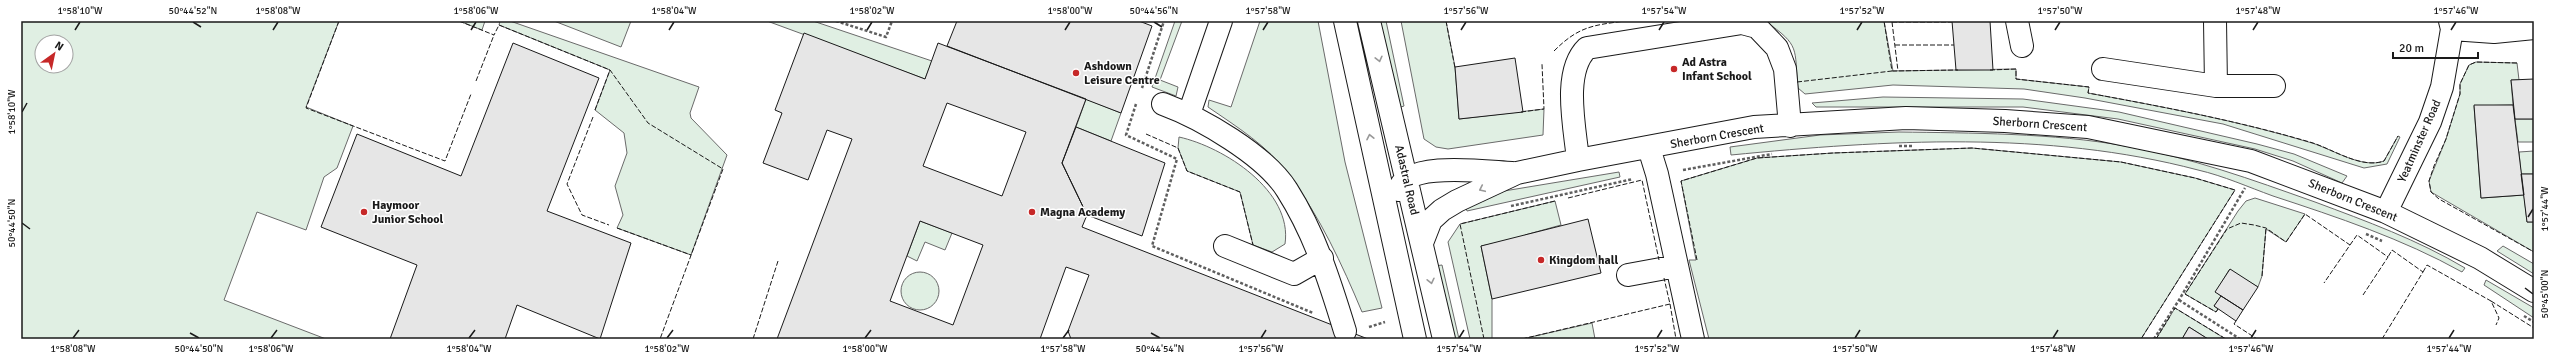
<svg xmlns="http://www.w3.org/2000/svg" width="2555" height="360" font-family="Signika,sans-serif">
  <rect width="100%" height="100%" fill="#fff"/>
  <path fill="#e0efe3" stroke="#6a6a6a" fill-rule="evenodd" d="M 21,21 L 339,21 L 306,107 L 353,126 L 337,168 L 324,177 L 306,230 L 257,212 L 224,300 L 326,339 L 21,339 ZM 42,42 L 66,42 L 66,66 L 42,66 Z
    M 459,21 L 485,21 L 482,30 Z
    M 500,21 L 510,21 L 699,87 L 690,113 L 691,118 L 727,155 L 691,255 L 617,228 L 623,215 L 615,186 L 627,153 L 624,133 L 595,110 L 610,70 L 499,25 Z
    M 554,21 L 631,21 L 621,47 Z
    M 767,21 L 813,21 L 932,61 L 925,79 Z
    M 1175,21 L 1182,21 L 1160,80 L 1178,87 L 1176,96 L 1152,87 Z
    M 1260,21 L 1318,21 L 1345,162 L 1382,308 L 1362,312 C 1342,264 1320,217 1289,175 C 1268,146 1237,127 1208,107 L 1209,100 L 1231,107 Z
    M 1377,21 L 1386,21 L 1404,106 L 1398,108 Z
    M 1401,21 L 1446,21 L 1455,67 L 1459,119 L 1544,109 L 1543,135 L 1448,149 L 1436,147 L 1424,139 Z
    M 1765,21 L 1884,21 L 1893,71 L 2016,69 L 2016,79 L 2089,87 L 2088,93 C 2164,107 2239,121 2312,143 C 2334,150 2362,169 2384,161 L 2398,136 L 2400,137 L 2387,164 L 2364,168 L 2223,124 L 2085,98 L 2024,89 L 1893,85 L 1805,94 L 1798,88 C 1794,48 1801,46 1765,21 Z
    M 2476,62 L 2517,63 L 2519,80 L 2511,80 L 2513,105 L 2474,106 L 2481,198 L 2524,195 L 2527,222 L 2534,222 L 2534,252 L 2431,192 L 2429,181 L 2446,139 L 2460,94 L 2460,84 L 2469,65 Z
    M 1883,97 L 2023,99 L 2119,112 L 2257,144 L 2294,154 L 2347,176 L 2342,183 L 2293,161 L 2255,149 L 2118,119 L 2023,107 L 1816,107 L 1812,103 Z
    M 1086,99 L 1121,113 L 1111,141 L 1076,127 Z
    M 2515,119 L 2534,119 L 2534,142 L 2518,142 Z
    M 1899,132 C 1970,133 2054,133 2125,146 C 2193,158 2250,179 2315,202 C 2366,221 2418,240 2465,268 L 2462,272 C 2403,239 2337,217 2273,196 C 2248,187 2224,176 2198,170 C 2046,130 1886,140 1731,155 L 1730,147 L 1820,135 Z
    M 1179,137 C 1224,147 1293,191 1285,244 L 1272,252 L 1253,245 L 1240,192 L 1187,171 L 1178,148 Z
    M 1972,148 L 2121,162 L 2195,178 L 2235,190 L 2141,339 L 1709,339 L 1689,260 L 1696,260 L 1681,181 L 1757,158 L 1833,153 Z
    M 2534,151 L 2534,174 L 2521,174 L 2519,152 Z
    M 1619,172 L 1620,177 L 1467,211 L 1465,205 L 1498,192 Z
    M 2255,198 L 2305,214 L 2286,242 L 2266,229 L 2262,276 L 2258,287 L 2229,270 L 2216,292 L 2221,296 L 2214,306 L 2218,309 L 2216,312 L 2185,294 L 2238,211 L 2246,201 Z
    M 1555,201 L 1561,225 L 1525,235 L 1522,238 L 1481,246 L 1492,299 L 1492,339 L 1470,339 L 1448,242 L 1460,224 Z
    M 920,221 L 952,233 L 945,250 L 925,242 L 917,261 L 907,256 Z
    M 2503,246 L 2534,264 L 2534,274 L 2497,251 Z
    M 1442,265 L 1459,339 L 1451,339 L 1435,266 Z
    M901 291a19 19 0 1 1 38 0a19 19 0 1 1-38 0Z
    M 2486,280 L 2534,308 L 2534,318 L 2484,285 Z
    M 2175,308 L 2224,338 L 2208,339 L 2189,327 L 2182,339 L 2156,339 Z
    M 1592,323 L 1595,339 L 1522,339 Z"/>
  <path fill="#e6e6e6" stroke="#1a1a1a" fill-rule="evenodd" d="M 957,21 L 1139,21 L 1152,26 L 1121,113 L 947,46 Z
    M 1952,21 L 1990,21 L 1993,70 L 1956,70 Z
    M 804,33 L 925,79 L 938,43 L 1086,99 L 1062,163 L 1087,215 L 1082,227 L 1368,339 L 1071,339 L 1068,331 L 1089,275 L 1066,267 L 1040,339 L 777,339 L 852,139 L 827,130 L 808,180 L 763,163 L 782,113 L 775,110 ZM 947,103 L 1026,132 L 1002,196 L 923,166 ZM 920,221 L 983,245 L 953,325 L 890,301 Z
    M 513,43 L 599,78 L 547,211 L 631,243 L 600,339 L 517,305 L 505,339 L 390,339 L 417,265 L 321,227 L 357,134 L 461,176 Z
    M 1515,58 L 1523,112 L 1459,119 L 1455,67 Z
    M 2534,79 L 2534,119 L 2515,119 L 2511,80 Z
    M 2474,105 L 2513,105 L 2524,195 L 2481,198 Z
    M 1076,127 L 1165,163 L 1142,236 L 1087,215 L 1062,163 Z
    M 2521,174 L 2534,174 L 2534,222 L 2527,222 Z
    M 1588,219 L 1601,273 L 1492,299 L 1481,246 Z
    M 2230,269 L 2258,287 L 2243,310 L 2215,292 Z
    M 2221,296 L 2243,310 L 2236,321 L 2214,306 Z
    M 2189,327 L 2208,339 L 2182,339 Z"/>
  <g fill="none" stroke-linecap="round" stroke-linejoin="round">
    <g stroke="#1a1a1a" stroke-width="24">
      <path id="minor" d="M 1345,21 L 1415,339
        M 1369,21 L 1444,339
        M 2017,21 L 2022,46
        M 2215,21 L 2216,86
        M 2452,29 L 2494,32 L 2534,28
        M 2103,69 L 2216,86 L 2274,86
        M 1163,104 C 1201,118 1265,155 1287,190 C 1315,234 1330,282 1345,331
        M 1189,114 L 1221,21
        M 1649,148 L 1657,174 L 1693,339
        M 1578,160 C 1575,128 1562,72 1587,48 L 1742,23 L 1757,27 L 1777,48 L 1785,69 L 1790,126
        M 1399,190 C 1406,160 1488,172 1512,173
        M 2386,212 L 2430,122 L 2442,87 L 2452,29 L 2450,21
        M 1422,243 L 1431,220 L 1442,210 L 1457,201 L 1517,173 L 1578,160 L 1754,127 L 1906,118 L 2005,121 L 2088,127 L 2251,161 L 2386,212 L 2480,258 L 2534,291
        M 1225,246 L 1294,274 L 1322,258
        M 1628,275 L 1677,266"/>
    </g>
    <path stroke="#5f5f5f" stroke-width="2.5" stroke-dasharray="3 2" stroke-linecap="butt" d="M 836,21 L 886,37 L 892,21
      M 1142,88 L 1164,21
      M 1136,104 L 1126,135 L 1177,159 L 1152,246 L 1313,313
      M 1899,146 L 1912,146
      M 1683,170 L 1772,154
      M 1511,206 L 1633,179
      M 2366,234 L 2382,241
      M 2179,300 L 2240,339
      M 2524,316 L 2534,322
      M 1369,327 L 1385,322
      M 2154,339 L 2179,300 L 2245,188"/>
    <use href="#minor" stroke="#fff" stroke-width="22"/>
    <path stroke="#1a1a1a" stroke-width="1" stroke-dasharray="5 2" stroke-linecap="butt" d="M 339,21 L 306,108 L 445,161 L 471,94
      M 459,21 L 494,35 L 499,25 L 610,70 L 648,123 L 723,169 L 660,339
      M 1446,21 L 1455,68
      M 1892,22 L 1952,22
      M 1892,22 L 1898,71
      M 1895,45 L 1954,45
      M 1554,51 C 1578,27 1592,25 1626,21
      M 2517,63 L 2476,62 L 2469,65 L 2460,84 L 2460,94 L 2446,139 L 2434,166 L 2429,181 L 2431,192 L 2439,199 L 2534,252
      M 1990,70 L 2016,69 L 2016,79 L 2089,87 L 2088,93 C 2164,107 2239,121 2313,143 C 2334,150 2362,169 2384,161 L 2398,136
      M 1892,71 L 1958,70
      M 476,81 L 494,35
      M 1797,82 L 1892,71 L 1884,21
      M 595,110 L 610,70
      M 1521,112 L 1544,109 L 1542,64
      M 593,117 L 567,184 L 582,215 L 609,225
      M 1146,134 L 1178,148 L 1187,171 L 1240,192 L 1253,245
      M 1568,198 L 1642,180 L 1659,260
      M 617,228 L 691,255
      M 2350,245 L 2357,235 L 2388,257 L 2363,295
      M 1697,260 L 1681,181 L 1757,158 L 1833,153 L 1972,148 L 2121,162 L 2195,178 L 2235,190 L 2141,339
      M 2423,272 L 2427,265 L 2491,301 L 2499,318 L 2496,325
      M 2262,276 L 2266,228
      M 2491,301 L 2534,328
      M 1670,304 L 1676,339
      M 2218,309 L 2216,312 L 2185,294 L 2227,229 L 2241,223 L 2254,225 L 2266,228 L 2286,242 L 2305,214 L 2350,245 L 2324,283
      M 2174,310 L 2175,308 L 2226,339
      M 2236,321 L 2234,324 L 2257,339
      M 753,339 L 778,261
      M 1484,339 L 1460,224 L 1555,201
      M 1522,339 L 1670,304 L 1664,278
      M 2156,339 L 2171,315
      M 2382,339 L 2423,272 L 2392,250 L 2388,257"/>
  </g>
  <defs><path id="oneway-chevron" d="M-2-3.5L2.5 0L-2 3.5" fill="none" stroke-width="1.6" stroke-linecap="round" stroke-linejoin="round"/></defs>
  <g stroke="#989898">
    <use href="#oneway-chevron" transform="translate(1379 59) rotate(76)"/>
    <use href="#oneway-chevron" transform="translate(1370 137) rotate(-102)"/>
    <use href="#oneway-chevron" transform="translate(1482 189) rotate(155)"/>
    <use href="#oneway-chevron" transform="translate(1431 281) rotate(77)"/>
  </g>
  <path fill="none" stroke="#1a1a1a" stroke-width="1.5" d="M 193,22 L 201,27M 1154,22 L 1162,27M 75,30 L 80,22M 273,30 L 278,22M 471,30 L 476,22M 669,30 L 674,22M 867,30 L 872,22M 1065,30 L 1070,22M 1263,30 L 1268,22M 1461,30 L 1466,22M 1659,30 L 1664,22M 1857,30 L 1862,22M 2055,30 L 2060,22M 2253,30 L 2258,22M 2451,30 L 2456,22M 22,112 L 27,103M 2528,217 L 2533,209M 22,223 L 30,229M 2525,288 L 2533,294M 190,333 L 199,338M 1151,333 L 1160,338M 73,338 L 79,330M 271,338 L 277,330M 469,338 L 475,330M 667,338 L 673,330M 865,338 L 871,330M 1063,338 L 1069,330M 1261,338 L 1266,330M 1459,338 L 1464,330M 1657,338 L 1662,330M 1855,338 L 1860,330M 2053,338 L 2058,330M 2251,338 L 2256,330M 2449,338 L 2454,330"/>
  <g fill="#c62828" stroke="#fff" stroke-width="1.5">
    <circle cx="1674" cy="69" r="4"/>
    <circle cx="1076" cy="73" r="4"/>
    <circle cx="364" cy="212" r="4"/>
    <circle cx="1032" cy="212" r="4"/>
    <circle cx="1541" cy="260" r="4"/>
  </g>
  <g text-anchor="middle" stroke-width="3" stroke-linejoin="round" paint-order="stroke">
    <g font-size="12" font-weight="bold" fill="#1a1a1a" stroke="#fff" text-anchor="start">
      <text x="1682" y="66">Ad Astra<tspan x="1682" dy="14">Infant School</tspan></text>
      <text x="1084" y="70">Ashdown<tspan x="1084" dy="14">Leisure Centre</tspan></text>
      <text x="372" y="209">Haymoor<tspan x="372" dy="14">Junior School</tspan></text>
      <text x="1040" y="216">Magna Academy</text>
      <text x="1549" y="264">Kingdom hall</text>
    </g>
    <g font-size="12" fill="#1a1a1a" stroke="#fff">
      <text transform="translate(2040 124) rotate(4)" y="4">Sherborn Crescent</text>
      <text transform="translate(1717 136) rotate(-10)" y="4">Sherborn Crescent</text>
      <text transform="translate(2419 141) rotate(-66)" y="4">Yeatminster Road</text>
      <text transform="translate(1407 180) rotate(77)" y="4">Adastral Road</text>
      <text transform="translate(2353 200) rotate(22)" y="4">Sherborn Crescent</text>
    </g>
  </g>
  <rect width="2555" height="360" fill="none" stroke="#ffffff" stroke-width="44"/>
  <g transform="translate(54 54) rotate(33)"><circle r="19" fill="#ffffff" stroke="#a3a3a3"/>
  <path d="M0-3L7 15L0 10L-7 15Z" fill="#c62828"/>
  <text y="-6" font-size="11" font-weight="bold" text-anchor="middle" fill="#1a1a1a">N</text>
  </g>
  <path d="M2393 52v6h85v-6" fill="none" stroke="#1a1a1a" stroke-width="2"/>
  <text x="2399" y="52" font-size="12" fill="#1a1a1a" stroke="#ffffff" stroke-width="3" paint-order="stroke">20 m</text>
  <rect x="22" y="22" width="2511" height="316" fill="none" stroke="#1a1a1a" stroke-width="1.5"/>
  <g font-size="10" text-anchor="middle" fill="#1a1a1a">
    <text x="80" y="14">1°58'10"W</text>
    <text x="193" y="14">50°44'52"N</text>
    <text x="278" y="14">1°58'08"W</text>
    <text x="476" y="14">1°58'06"W</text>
    <text x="674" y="14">1°58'04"W</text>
    <text x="872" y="14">1°58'02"W</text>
    <text x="1070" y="14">1°58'00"W</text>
    <text x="1154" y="14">50°44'56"N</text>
    <text x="1268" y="14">1°57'58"W</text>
    <text x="1466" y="14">1°57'56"W</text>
    <text x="1664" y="14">1°57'54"W</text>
    <text x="1862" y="14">1°57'52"W</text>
    <text x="2060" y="14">1°57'50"W</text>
    <text x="2258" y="14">1°57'48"W</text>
    <text x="2456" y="14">1°57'46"W</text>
    <text transform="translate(11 112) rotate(-90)" y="4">1°58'10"W</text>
    <text transform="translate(2544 209) rotate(-90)" y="4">1°57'44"W</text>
    <text transform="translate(11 223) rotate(-90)" y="4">50°44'50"N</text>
    <text transform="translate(2544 294) rotate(-90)" y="4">50°45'00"N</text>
    <text x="73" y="352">1°58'08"W</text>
    <text x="199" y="352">50°44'50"N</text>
    <text x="271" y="352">1°58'06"W</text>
    <text x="469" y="352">1°58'04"W</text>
    <text x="667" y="352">1°58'02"W</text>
    <text x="865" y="352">1°58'00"W</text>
    <text x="1063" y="352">1°57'58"W</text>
    <text x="1160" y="352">50°44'54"N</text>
    <text x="1261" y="352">1°57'56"W</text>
    <text x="1459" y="352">1°57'54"W</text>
    <text x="1657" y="352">1°57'52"W</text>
    <text x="1855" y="352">1°57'50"W</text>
    <text x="2053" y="352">1°57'48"W</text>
    <text x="2251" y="352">1°57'46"W</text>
    <text x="2449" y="352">1°57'44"W</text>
  </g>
</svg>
